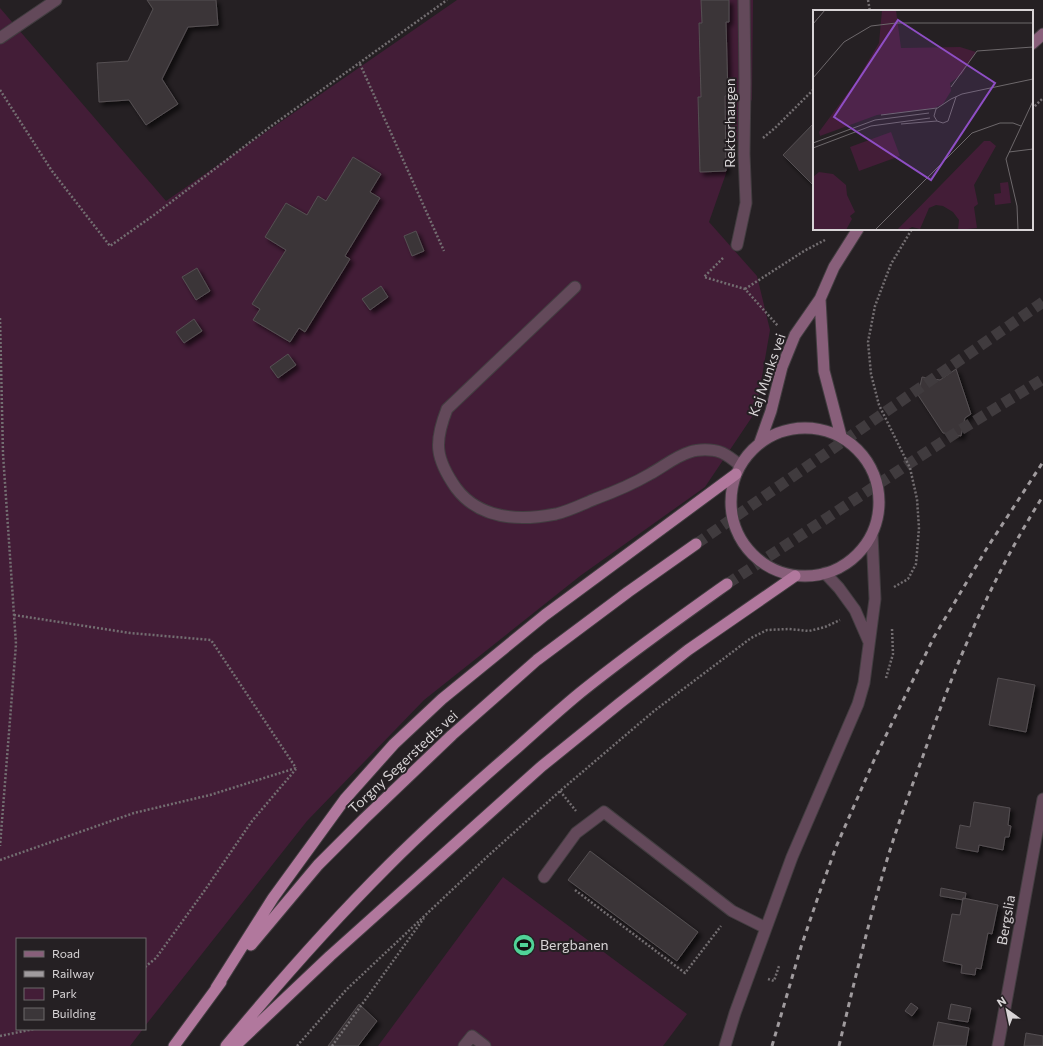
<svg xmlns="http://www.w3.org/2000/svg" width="1043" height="1046" font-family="Commissioner,sans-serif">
  <defs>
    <filter id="shadow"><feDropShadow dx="3.5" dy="3.5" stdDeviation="2" flood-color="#0009"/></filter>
  </defs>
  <rect width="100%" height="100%" fill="#252023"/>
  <path fill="#431d37" d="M 457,0 L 753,0 L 752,99 L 709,222 L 757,276 L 770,330 L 756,411 L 705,487 L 580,576 L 424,700 L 307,821 L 145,1026 L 145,939 L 17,939 L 17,1029 L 143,1029 L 130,1046 L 0,1046 L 0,8 L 166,201 Z
    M 503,877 L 687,1014 L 663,1046 L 378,1046 Z"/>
  <path fill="#3b3639" stroke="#554f52" filter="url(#shadow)" d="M 147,0 L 216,0 L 218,25 L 188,27 L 162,79 L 178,104 L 146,125 L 129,100 L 99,102 L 97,63 L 128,61 L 153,9 Z
    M 701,0 L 729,0 L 729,22 L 726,22 L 728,96 L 725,96 L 726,171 L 700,172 L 698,97 L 701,97 L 699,23 L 702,23 Z
    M 814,123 L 814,186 L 783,155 Z
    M 353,157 L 381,174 L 370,192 L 380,198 L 345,256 L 350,259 L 305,332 L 299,328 L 290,342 L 253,320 L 260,309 L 252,304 L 286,250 L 265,237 L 286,203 L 307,215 L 318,196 L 326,201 Z
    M 416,231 L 424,251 L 412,256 L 404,236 Z
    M 197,268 L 210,291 L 196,300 L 182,277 Z
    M 381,286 L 388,297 L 370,310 L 362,299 Z
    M 194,319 L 202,331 L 184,343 L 176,332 Z
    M 288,354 L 296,365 L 278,378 L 270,367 Z
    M 956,369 L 971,414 L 965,418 L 961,436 L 943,433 L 918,395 L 922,377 L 940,380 Z
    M 998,678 L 1035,685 L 1026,732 L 989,725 Z
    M 974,802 L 1010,808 L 1008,825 L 1011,826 L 1009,837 L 1005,837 L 1003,850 L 979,845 L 978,852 L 956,848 L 960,825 L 970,827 Z
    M 590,851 L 698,932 L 677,961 L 568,880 Z
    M 941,888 L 966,893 L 965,899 L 963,898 L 963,900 L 940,896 Z
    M 963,898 L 998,905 L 992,934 L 988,933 L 981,969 L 976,968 L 975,975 L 961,973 L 962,965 L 943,961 L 952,914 L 960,915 Z
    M 911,1003 L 918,1008 L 912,1016 L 905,1011 Z
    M 359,1004 L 377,1021 L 358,1046 L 328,1046 Z
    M 951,1004 L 971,1008 L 968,1022 L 948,1019 Z
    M 938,1022 L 969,1028 L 966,1046 L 933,1046 Z
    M 1026,1033 L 1043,1036 L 1043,1046 L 1024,1046 Z"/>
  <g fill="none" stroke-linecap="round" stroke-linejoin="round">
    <path stroke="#403b3e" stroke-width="11" stroke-dasharray="11 5.5" stroke-linecap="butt" d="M 696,544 L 1043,302
      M 727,584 L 957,432 L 1043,379"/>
    <g stroke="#423d40" stroke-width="13">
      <path id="service" d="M 575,287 L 447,409 C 434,442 435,458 456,488 C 480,520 520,521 556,514 C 569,511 583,504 595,499 C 614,492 633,484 650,474 C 663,467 676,456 690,452 C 698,449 712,449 720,452 C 727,454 734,461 740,465
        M 825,573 L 839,588 L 855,610 L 869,642
        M 544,877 L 576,833 L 604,812 L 732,911 L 766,928
        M 464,1046 L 472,1036 L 485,1046
        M 725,1046 L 735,1013 L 792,857 L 858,704 L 864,683 L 875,599 L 872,535"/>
    </g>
    <g stroke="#423d40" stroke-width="13">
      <path id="minor" d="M 0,38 L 56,0
        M 737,245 L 746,203 L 744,154 L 745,83 L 744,0
        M 998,1046 L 1043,799"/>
    </g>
    <g stroke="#423d40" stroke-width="13">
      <path id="secondary" d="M 1032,44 L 1043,34
        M 820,299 L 824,371 L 841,436
        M731 502a74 74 0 1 1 148 0a74 74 0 1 1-148 0Z
        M 760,442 L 771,411 L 782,367 L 795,335 L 820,299 L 834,267 L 858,229"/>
    </g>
    <g stroke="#423d40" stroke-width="13">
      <path id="trunk" d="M 251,945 L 318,865 L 364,819 L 452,735 L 537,660 L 628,592 L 696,544
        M 216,988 L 273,898 L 345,799 L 394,744 L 442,699 L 545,615 L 736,474
        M 174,1046 L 221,982
        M 226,1046 C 278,983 332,922 389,865 C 430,824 474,785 518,747 C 537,730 556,713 575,697 C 624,657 675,621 727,584
        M 235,1046 L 330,956 L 542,766 L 620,703 L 688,650 L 795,576"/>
    </g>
    <path stroke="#736e71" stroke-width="2.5" stroke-dasharray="2 2" stroke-linecap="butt" d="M 868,0 L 870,11
      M 360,64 L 444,251
      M 0,90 L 52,171 L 110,246 L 154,215 L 270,127 L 447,0
      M 1032,109 L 1043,98
      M 763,138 L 775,128 L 814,89
      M 723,258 L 704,277 L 745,289 L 778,326
      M 745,289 L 804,251 L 825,240
      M 0,318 L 3,454 L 16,644 L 0,846
      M 894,587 L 908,579 L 916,564 L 919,528 L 917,499 L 910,468 L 879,405 L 871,374 L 868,342 L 875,306 L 891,264 L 912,229
      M 14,615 L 130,633 L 211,640 L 296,768
      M 886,678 L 893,654 L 892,629
      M 560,791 L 576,811
      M 0,860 L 134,813 L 210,795 L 296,768
      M 575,890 L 685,973 L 721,926
      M 145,967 L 156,958 L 205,890 L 252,821 L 296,769
      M 768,979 L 774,981 L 779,966
      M 0,1036 L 34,1029
      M 297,1046 L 346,990 L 489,855 L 560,791 L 654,711 L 751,638 L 767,630 L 789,629 L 809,631 L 825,627 L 840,620
      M 332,1046 L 424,918"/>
    <use href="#service" stroke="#63495a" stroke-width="11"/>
    <use href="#minor" stroke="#63495a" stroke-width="11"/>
    <use href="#secondary" stroke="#885f7a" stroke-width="11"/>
    <use href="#trunk" stroke="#b1789d" stroke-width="11"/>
    <path stroke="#a09b9e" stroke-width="3" stroke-dasharray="5 5" stroke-linecap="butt" d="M 772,1046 L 801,947 L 819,894 L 836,847 L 875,758 L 934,637 L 987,548 L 1043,462
      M 839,1046 C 853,987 867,928 884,870 C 895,832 909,794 923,756 C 955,665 992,577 1043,496"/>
  </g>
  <defs>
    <g id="stadium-disc" transform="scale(1.15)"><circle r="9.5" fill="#50d398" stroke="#252023"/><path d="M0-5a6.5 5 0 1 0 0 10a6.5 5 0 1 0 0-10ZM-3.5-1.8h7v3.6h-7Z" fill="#111"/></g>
  </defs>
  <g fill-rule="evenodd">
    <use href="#stadium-disc" x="524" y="945"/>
  </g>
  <g text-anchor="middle" stroke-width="4" stroke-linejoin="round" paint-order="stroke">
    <g font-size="14" fill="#d8d4d6" stroke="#252023">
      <text transform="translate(730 123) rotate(-90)" y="5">Rektorhaugen</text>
      <text transform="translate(767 375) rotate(-71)" y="5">Kaj Munks vei</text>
      <text transform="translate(403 762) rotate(-43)" y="5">Torgny Segerstedts vei</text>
      <text transform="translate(1006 920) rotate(-80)" y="5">Bergslia</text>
    </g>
    <g font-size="14" fill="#d8d4d6" stroke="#252023" text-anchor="start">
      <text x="540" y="950">Bergbanen</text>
    </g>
  </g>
  <g transform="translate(813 10)">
    <rect width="220" height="220" fill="#252023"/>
    <path d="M 69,0 L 83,0 L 88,38 L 147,37 L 163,42 L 149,64 L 137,73 L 138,81 L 130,94 L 121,98 L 64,105 L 7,126 L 6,122 L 42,73 L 66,33 ZM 78,122 L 87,146 L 46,161 L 37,137 ZM 171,131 L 177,131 L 183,136 L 161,175 L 165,194 L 161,197 L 164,218 L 145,220 L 146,210 L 140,202 L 130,196 L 123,195 L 116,198 L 107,219 L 99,217 L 94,220 L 84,220 ZM 6,162 L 20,164 L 33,175 L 34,185 L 42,202 L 37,206 L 39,209 L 33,220 L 0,220 L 0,167 ZM 195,172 L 198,193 L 182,195 L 181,184 L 188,183 L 187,173 Z" fill="#431d37"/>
    <path fill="none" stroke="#6d686b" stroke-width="1" d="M 0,14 L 12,0M 0,68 L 31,32 L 58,16 L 83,13 L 220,13M 138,77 L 164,41 L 220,37M 143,87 L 135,111 L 130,113 L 124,111 L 121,106 L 123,99 L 138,89 L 149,84 L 220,69M 68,105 L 124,98M 88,114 L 124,111M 0,133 L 62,110 L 116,103M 0,138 L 58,116 L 117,108M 196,142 L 220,139M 62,220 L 159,123 L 187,113 L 200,113 L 208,116M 205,220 L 204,196 L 193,149 L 220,91"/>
    <path fill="#8e4ec4" fill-opacity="0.15" stroke="#8e4ec4" stroke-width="2" d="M 85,10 L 182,73 L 118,170 L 21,107 Z"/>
    <rect width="220" height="220" fill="none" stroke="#d8d4d6" stroke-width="2"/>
  </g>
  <rect x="16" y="938" width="130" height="92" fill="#252023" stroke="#6d686b"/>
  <rect x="24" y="951" width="20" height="6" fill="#885f7a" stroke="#6d686b"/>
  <text x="52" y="958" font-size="12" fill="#d8d4d6">Road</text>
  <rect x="24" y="971" width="20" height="6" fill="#a09b9e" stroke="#6d686b"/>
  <text x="52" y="978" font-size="12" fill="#d8d4d6">Railway</text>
  <rect x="24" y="988" width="20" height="12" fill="#431d37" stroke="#6d686b"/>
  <text x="52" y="998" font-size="12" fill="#d8d4d6">Park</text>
  <rect x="24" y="1008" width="20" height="12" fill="#3b3639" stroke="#6d686b"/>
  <text x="52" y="1018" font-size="12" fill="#d8d4d6">Building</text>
  <g transform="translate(1007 1010) rotate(327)" stroke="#252023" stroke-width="3" paint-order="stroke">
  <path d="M0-3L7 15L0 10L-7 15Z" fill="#d8d4d6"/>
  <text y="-6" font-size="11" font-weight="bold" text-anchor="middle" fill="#d8d4d6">N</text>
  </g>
</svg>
